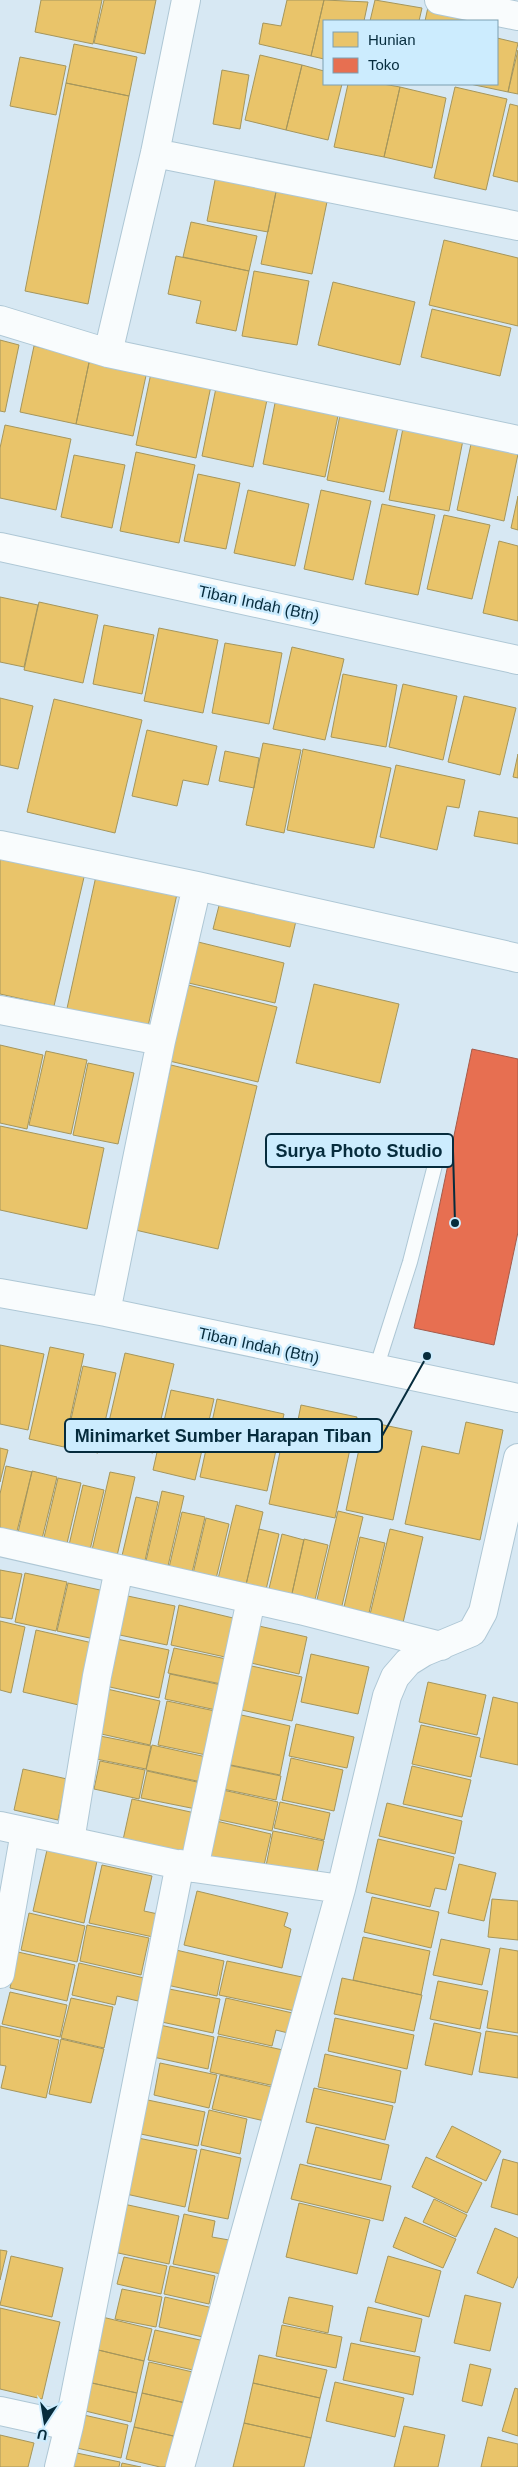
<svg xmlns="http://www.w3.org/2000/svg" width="518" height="2467" font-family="Arial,sans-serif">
  <rect width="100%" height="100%" fill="#d7e8f3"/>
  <path fill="#e9c46a" stroke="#a5965c" d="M 41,0 L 102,0 L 93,44 L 35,32 Z
    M 104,0 L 156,0 L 145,54 L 94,43 Z
    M 287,0 L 324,0 L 311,56 L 259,44 L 263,23 L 281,26 Z
    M 324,0 L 368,2 L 364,21 L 324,21 L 324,59 L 311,56 Z
    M 375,0 L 422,8 L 419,21 L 370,21 Z
    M 428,7 L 464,15 L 463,21 L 425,21 Z
    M 497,38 L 518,43 L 508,92 L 470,84 L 497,84 Z
    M 74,44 L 137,57 L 129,96 L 66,83 Z
    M 518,50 L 518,94 L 508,92 Z
    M 260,55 L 302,65 L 286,130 L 245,120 Z
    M 20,57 L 66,66 L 56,115 L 10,106 Z
    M 302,65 L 324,71 L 324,84 L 342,84 L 328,140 L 286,130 Z
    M 222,70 L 249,75 L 240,129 L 213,124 Z
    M 66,83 L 129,96 L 88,304 L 25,291 Z
    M 348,84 L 383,84 L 400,87 L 384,157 L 334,147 Z
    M 400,87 L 446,98 L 432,168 L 384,157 Z
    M 455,87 L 507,99 L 486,190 L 434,178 Z
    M 510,104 L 518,106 L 518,182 L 493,176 Z
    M 216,175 L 277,187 L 268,232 L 207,221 Z
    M 277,187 L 328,197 L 312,274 L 261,264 Z
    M 191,222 L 257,236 L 249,271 L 183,257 Z
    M 444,240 L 518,258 L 518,326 L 429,305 Z
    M 176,256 L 249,271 L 236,331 L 196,323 L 201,301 L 168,294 Z
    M 254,271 L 309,281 L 297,345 L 242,336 Z
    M 333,282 L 415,302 L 400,365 L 318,345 Z
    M 432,309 L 511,328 L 500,376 L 421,357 Z
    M 0,340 L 19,345 L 5,412 L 0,411 Z
    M 34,346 L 90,358 L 76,424 L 20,412 Z
    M 90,358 L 147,371 L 133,436 L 76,424 Z
    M 151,373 L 211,386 L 196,458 L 136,445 Z
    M 217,383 L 268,395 L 253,467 L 202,456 Z
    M 276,398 L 339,411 L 325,477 L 263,464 Z
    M 340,415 L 398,427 L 384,492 L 327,480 Z
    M 5,425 L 71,439 L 56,510 L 0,498 L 0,448 Z
    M 403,428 L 463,440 L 449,511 L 389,500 Z
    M 471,444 L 518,454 L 504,521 L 457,510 Z
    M 136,452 L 195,465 L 179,543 L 120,531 Z
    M 74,455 L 125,465 L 112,528 L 61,517 Z
    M 198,474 L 240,483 L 226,549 L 184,541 Z
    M 248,490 L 309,504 L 295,566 L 234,553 Z
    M 321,490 L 371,501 L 353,580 L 304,569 Z
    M 518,496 L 518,530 L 511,528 Z
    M 382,504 L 435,515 L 418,595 L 365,584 Z
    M 444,515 L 490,525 L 472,599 L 427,589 Z
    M 499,541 L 518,546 L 518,621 L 483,613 Z
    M 0,597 L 38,605 L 24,667 L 0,662 Z
    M 39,602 L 98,615 L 83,683 L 24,670 Z
    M 104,625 L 154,635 L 142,694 L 93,684 Z
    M 159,628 L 218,640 L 203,713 L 144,701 Z
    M 225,643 L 282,653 L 269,724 L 212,713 Z
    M 292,647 L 344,659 L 325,740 L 273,729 Z
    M 343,674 L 397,685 L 386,747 L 331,737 Z
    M 403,684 L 457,696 L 443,760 L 389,747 Z
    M 464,696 L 516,708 L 500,775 L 448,762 Z
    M 0,698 L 33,706 L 18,769 L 0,765 Z
    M 54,699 L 142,720 L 115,833 L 27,812 Z
    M 147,730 L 217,746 L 208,785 L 183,780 L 177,806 L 132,796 Z
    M 263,743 L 301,750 L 284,833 L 246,825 Z
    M 303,749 L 391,768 L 374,848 L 287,830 Z
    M 225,751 L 259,758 L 254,788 L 219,781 Z
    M 518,754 L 518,778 L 513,777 Z
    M 396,765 L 465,780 L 459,808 L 447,806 L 437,850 L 380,837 Z
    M 479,811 L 518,818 L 518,844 L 474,836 Z
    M 0,853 L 85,873 L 54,1006 L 0,994 Z
    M 96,876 L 177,894 L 147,1031 L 66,1013 Z
    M 222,894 L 298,912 L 290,947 L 213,929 Z
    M 190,940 L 284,963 L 275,1003 L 180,981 Z
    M 180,983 L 277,1007 L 258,1082 L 161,1059 Z
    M 314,984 L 399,1004 L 380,1083 L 296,1063 Z
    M 0,1045 L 43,1055 L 27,1129 L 0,1123 Z
    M 46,1051 L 87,1060 L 71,1134 L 29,1125 Z
    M 88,1063 L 134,1073 L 118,1144 L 73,1135 Z
    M 171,1065 L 257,1086 L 218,1249 L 131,1229 Z
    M 0,1126 L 104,1148 L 87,1229 L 0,1210 Z
    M 0,1345 L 44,1354 L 28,1430 L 0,1424 Z
    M 50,1347 L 84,1354 L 64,1447 L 29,1439 Z
    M 125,1353 L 174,1364 L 153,1453 L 104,1443 Z
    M 83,1366 L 116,1373 L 98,1453 L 65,1446 Z
    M 171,1390 L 214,1399 L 195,1480 L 153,1470 Z
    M 217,1399 L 284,1414 L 267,1491 L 200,1477 Z
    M 301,1405 L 357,1417 L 335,1518 L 269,1504 L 281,1447 L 292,1450 Z
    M 365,1421 L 412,1431 L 393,1520 L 346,1510 Z
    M 466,1422 L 503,1430 L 480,1540 L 405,1524 L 422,1446 L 459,1454 Z
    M 0,1448 L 8,1450 L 0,1482 Z
    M 6,1466 L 32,1472 L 16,1535 L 0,1531 L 0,1494 Z
    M 32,1471 L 57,1477 L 41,1543 L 17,1537 Z
    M 110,1472 L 135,1477 L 117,1556 L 92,1550 Z
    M 58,1478 L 81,1483 L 65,1552 L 42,1546 Z
    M 83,1485 L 104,1490 L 90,1550 L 69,1545 Z
    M 162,1491 L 184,1496 L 168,1566 L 146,1561 Z
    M 136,1497 L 158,1502 L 144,1565 L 121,1560 Z
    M 236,1505 L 263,1512 L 245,1589 L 217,1583 Z
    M 338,1511 L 363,1517 L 340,1614 L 315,1608 Z
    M 182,1512 L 205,1517 L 191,1577 L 168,1572 Z
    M 206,1518 L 229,1524 L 215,1583 L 192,1578 Z
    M 259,1529 L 279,1534 L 265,1594 L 245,1589 Z
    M 390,1529 L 423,1537 L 402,1627 L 369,1619 Z
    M 282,1534 L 304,1540 L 291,1598 L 268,1593 Z
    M 360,1537 L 385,1543 L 369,1613 L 344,1607 Z
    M 304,1539 L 328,1545 L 314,1604 L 291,1598 Z
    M 0,1570 L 22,1574 L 12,1619 L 0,1617 Z
    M 25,1573 L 67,1582 L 56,1631 L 15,1622 Z
    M 68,1583 L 109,1592 L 99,1640 L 57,1631 Z
    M 123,1595 L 175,1606 L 167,1645 L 115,1634 Z
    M 179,1605 L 233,1618 L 225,1657 L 171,1645 Z
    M 0,1621 L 25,1627 L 11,1693 L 0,1690 Z
    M 259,1626 L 307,1637 L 299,1674 L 251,1663 Z
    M 36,1630 L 97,1644 L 83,1706 L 23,1692 Z
    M 112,1638 L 169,1650 L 159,1698 L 101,1685 Z
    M 174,1648 L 231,1660 L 226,1685 L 168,1673 Z
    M 311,1654 L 369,1667 L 358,1714 L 301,1702 Z
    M 247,1665 L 302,1677 L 292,1721 L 237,1709 Z
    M 170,1674 L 226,1686 L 221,1711 L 165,1699 Z
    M 428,1682 L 486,1695 L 477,1735 L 419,1722 Z
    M 107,1689 L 160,1701 L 150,1745 L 97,1733 Z
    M 493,1697 L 518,1703 L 518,1765 L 480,1757 Z
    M 167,1701 L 220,1712 L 211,1756 L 158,1745 Z
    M 237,1714 L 290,1726 L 280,1775 L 226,1764 Z
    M 296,1724 L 354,1737 L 347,1768 L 289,1756 Z
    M 421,1725 L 480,1738 L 471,1777 L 412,1764 Z
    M 100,1736 L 151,1746 L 146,1769 L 96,1759 Z
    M 152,1745 L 211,1758 L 206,1783 L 146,1770 Z
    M 291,1758 L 343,1770 L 334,1811 L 282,1800 Z
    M 100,1761 L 145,1770 L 139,1799 L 94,1789 Z
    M 223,1764 L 281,1776 L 276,1800 L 218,1788 Z
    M 412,1766 L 471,1780 L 462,1817 L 403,1804 Z
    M 23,1769 L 67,1779 L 58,1820 L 14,1810 Z
    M 147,1771 L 206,1784 L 201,1810 L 141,1798 Z
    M 218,1789 L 278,1802 L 272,1831 L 211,1818 Z
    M 132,1799 L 195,1813 L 186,1853 L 123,1840 Z
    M 280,1802 L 330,1813 L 324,1840 L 274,1828 Z
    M 387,1803 L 462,1821 L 455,1854 L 379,1836 Z
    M 212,1820 L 271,1834 L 263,1870 L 204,1858 Z
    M 273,1831 L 324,1841 L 315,1881 L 265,1871 Z
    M 378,1839 L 454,1857 L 446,1890 L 435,1888 L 430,1907 L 366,1892 Z
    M 47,1850 L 97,1861 L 84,1923 L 33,1911 Z
    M 459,1864 L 496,1873 L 484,1921 L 448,1913 Z
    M 102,1865 L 152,1876 L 144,1911 L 158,1914 L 153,1937 L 89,1923 Z
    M 197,1891 L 288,1913 L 284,1926 L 291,1929 L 282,1968 L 184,1945 Z
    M 372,1897 L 439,1912 L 431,1948 L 364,1932 Z
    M 492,1899 L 518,1901 L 518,1940 L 488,1937 Z
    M 29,1913 L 85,1926 L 77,1962 L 21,1950 Z
    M 87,1925 L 149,1938 L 141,1975 L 80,1961 Z
    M 363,1937 L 430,1951 L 421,1995 L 353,1980 Z
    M 441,1939 L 490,1949 L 482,1985 L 433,1975 Z
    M 500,1948 L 518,1951 L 518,2033 L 487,2028 Z
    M 176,1950 L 224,1961 L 217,1996 L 167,1985 Z
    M 18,1952 L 75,1965 L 67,2001 L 10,1988 Z
    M 227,1961 L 302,1977 L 295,2011 L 219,1995 Z
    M 79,1963 L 144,1978 L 138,2001 L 117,1996 L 115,2005 L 72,1995 Z
    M 342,1978 L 422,1995 L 414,2031 L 334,2014 Z
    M 438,1981 L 488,1991 L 480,2029 L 430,2019 Z
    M 164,1988 L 220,1999 L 213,2033 L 157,2021 Z
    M 10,1992 L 67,2005 L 60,2037 L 2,2024 Z
    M 71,1998 L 113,2007 L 104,2048 L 61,2038 Z
    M 226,1998 L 297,2014 L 292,2034 L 276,2030 L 272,2046 L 218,2034 Z
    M 335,2018 L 414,2035 L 407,2069 L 328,2051 Z
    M 434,2023 L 481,2033 L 472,2075 L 425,2065 Z
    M 160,2025 L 214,2037 L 208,2069 L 153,2057 Z
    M 0,2026 L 59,2040 L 46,2098 L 1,2088 L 6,2066 L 0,2065 Z
    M 486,2031 L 518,2036 L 518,2078 L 479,2072 Z
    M 218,2036 L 283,2050 L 275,2086 L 210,2072 Z
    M 61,2039 L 104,2049 L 91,2103 L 49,2094 Z
    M 325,2054 L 401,2071 L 395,2103 L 318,2087 Z
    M 160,2063 L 217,2075 L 209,2108 L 154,2095 Z
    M 220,2075 L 277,2088 L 269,2122 L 212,2109 Z
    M 314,2088 L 393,2106 L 385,2140 L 306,2122 Z
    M 143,2099 L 205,2112 L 198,2146 L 136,2133 Z
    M 209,2110 L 247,2119 L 240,2154 L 201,2145 Z
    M 452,2126 L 501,2151 L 486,2181 L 436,2157 Z
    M 316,2127 L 389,2145 L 381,2180 L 307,2163 Z
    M 138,2138 L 197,2150 L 185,2207 L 126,2194 Z
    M 201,2149 L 241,2158 L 228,2219 L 188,2211 Z
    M 426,2157 L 482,2183 L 467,2213 L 412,2187 Z
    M 503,2159 L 518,2163 L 518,2215 L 491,2207 Z
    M 300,2164 L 391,2186 L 383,2221 L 291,2199 Z
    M 434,2199 L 467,2215 L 456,2237 L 423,2222 Z
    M 119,2203 L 179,2216 L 169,2264 L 109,2251 Z
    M 299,2203 L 370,2220 L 357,2274 L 286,2257 Z
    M 184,2214 L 215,2221 L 212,2237 L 229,2240 L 221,2274 L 173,2264 Z
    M 405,2217 L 456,2239 L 443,2268 L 393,2247 Z
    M 495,2228 L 518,2238 L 518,2276 L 513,2288 L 477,2273 Z
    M 0,2250 L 7,2251 L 0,2280 Z
    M 11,2256 L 63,2268 L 52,2317 L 0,2305 Z
    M 388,2256 L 441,2271 L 429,2317 L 375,2302 Z
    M 124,2257 L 167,2266 L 161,2294 L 117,2284 Z
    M 170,2266 L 215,2276 L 209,2304 L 164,2294 Z
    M 122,2289 L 162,2297 L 156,2327 L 115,2319 Z
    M 465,2295 L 501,2303 L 490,2351 L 454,2343 Z
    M 165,2297 L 222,2310 L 216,2340 L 159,2327 Z
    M 289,2297 L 333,2306 L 328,2333 L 283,2323 Z
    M 368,2307 L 422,2319 L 415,2352 L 360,2341 Z
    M 0,2308 L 60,2322 L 42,2399 L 0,2389 Z
    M 98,2316 L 152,2329 L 144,2361 L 90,2348 Z
    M 282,2325 L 342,2337 L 336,2368 L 276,2356 Z
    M 155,2330 L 209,2342 L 202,2372 L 148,2360 Z
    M 351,2343 L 420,2357 L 413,2395 L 343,2380 Z
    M 90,2348 L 144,2361 L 137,2393 L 83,2381 Z
    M 259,2355 L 327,2370 L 320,2398 L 253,2383 Z
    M 149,2362 L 197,2373 L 190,2404 L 142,2393 Z
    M 470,2364 L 491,2369 L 482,2406 L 462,2401 Z
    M 83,2381 L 137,2393 L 131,2422 L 77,2409 Z
    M 335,2382 L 404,2398 L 395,2437 L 326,2421 Z
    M 253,2383 L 320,2398 L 311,2438 L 244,2423 Z
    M 515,2388 L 518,2389 L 518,2436 L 502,2431 Z
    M 142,2393 L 190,2404 L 182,2438 L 134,2427 Z
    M 75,2413 L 128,2425 L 121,2458 L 68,2446 Z
    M 244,2423 L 311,2438 L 304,2467 L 233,2467 Z
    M 404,2426 L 445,2435 L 438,2467 L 394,2467 Z
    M 134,2427 L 182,2438 L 175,2467 L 160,2467 L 126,2459 Z
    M 0,2435 L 34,2443 L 28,2467 L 0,2467 Z
    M 488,2437 L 518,2444 L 518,2467 L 481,2467 Z
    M 67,2451 L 120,2462 L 119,2467 L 64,2467 Z
    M 122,2463 L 141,2467 L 121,2467 Z"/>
  <path fill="#e76f51" stroke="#a45b4b" d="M 472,1049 L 518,1059 L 518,1232 L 494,1345 L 414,1328 Z"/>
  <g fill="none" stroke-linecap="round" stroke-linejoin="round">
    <g stroke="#aec7d5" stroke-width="16">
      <path id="service" d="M 376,1369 L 410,1262 L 435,1165"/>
    </g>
    <g stroke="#aec7d5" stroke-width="30">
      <path id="minor" d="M 439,0 L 518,16
        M 155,153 L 518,226
        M 0,320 L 108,353 L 518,440
        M 108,353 L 155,153 L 186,0
        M 0,547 L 518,660
        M 0,845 L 197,886 L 518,958
        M 0,1010 L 161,1041
        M 0,1293 L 106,1312 L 518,1398
        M 106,1312 L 161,1041 L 197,886
        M 0,1542 L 300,1610 L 441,1646
        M 0,1826 L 194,1868 L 341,1889
        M 70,1841 L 97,1676 L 119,1569
        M 194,1868 L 251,1600
        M 0,1974 L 25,1832
        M 0,2411 L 69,2426 L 180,1864
        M 59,2467 L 69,2426
        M 180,2467 L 341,1889 L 387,1696 L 395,1677 L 408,1662 L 424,1652 L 472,1632 L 483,1612 L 518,1458"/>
    </g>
    <use href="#service" stroke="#f9fcfd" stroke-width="14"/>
    <use href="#minor" stroke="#f9fcfd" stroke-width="28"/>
  </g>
  <g text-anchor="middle" stroke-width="5" stroke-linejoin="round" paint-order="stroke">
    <g font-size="16" fill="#062c3d" stroke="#ccecfe">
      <text transform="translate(259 603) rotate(12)" y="6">Tiban Indah (Btn)</text>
      <text transform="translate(259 1345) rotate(12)" y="6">Tiban Indah (Btn)</text>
    </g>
  </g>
  <path fill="none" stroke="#062c3d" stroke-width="2" d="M455 1223L453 1151M427 1356L382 1436"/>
  <g fill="#062c3d" stroke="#ccecfe" stroke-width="2">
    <circle cx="455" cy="1223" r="5"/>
    <circle cx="427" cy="1356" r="5"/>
  </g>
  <g fill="#ccecfe" stroke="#062c3d" stroke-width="2">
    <rect x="266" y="1134" width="187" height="33" rx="5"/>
    <rect x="65" y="1419" width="317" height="33" rx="5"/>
  </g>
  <g font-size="18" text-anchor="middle" font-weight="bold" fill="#062c3d">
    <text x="359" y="1157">Surya Photo Studio</text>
    <text x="223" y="1442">Minimarket Sumber Harapan Tiban</text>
  </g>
  <rect x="323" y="20" width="175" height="65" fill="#ccecfe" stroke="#7d9fb1"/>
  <rect x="333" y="32" width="25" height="15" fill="#e9c46a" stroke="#7d9fb1"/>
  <text x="368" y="45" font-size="15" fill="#062c3d">Hunian</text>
  <rect x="333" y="58" width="25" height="15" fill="#e76f51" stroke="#7d9fb1"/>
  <text x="368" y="70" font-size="15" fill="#062c3d">Toko</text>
  <g transform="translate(45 2422) rotate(192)" stroke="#ccecfe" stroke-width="4" paint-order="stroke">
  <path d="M0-4L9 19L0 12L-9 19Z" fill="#062c3d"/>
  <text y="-8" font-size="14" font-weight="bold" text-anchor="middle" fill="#062c3d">U</text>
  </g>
</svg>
